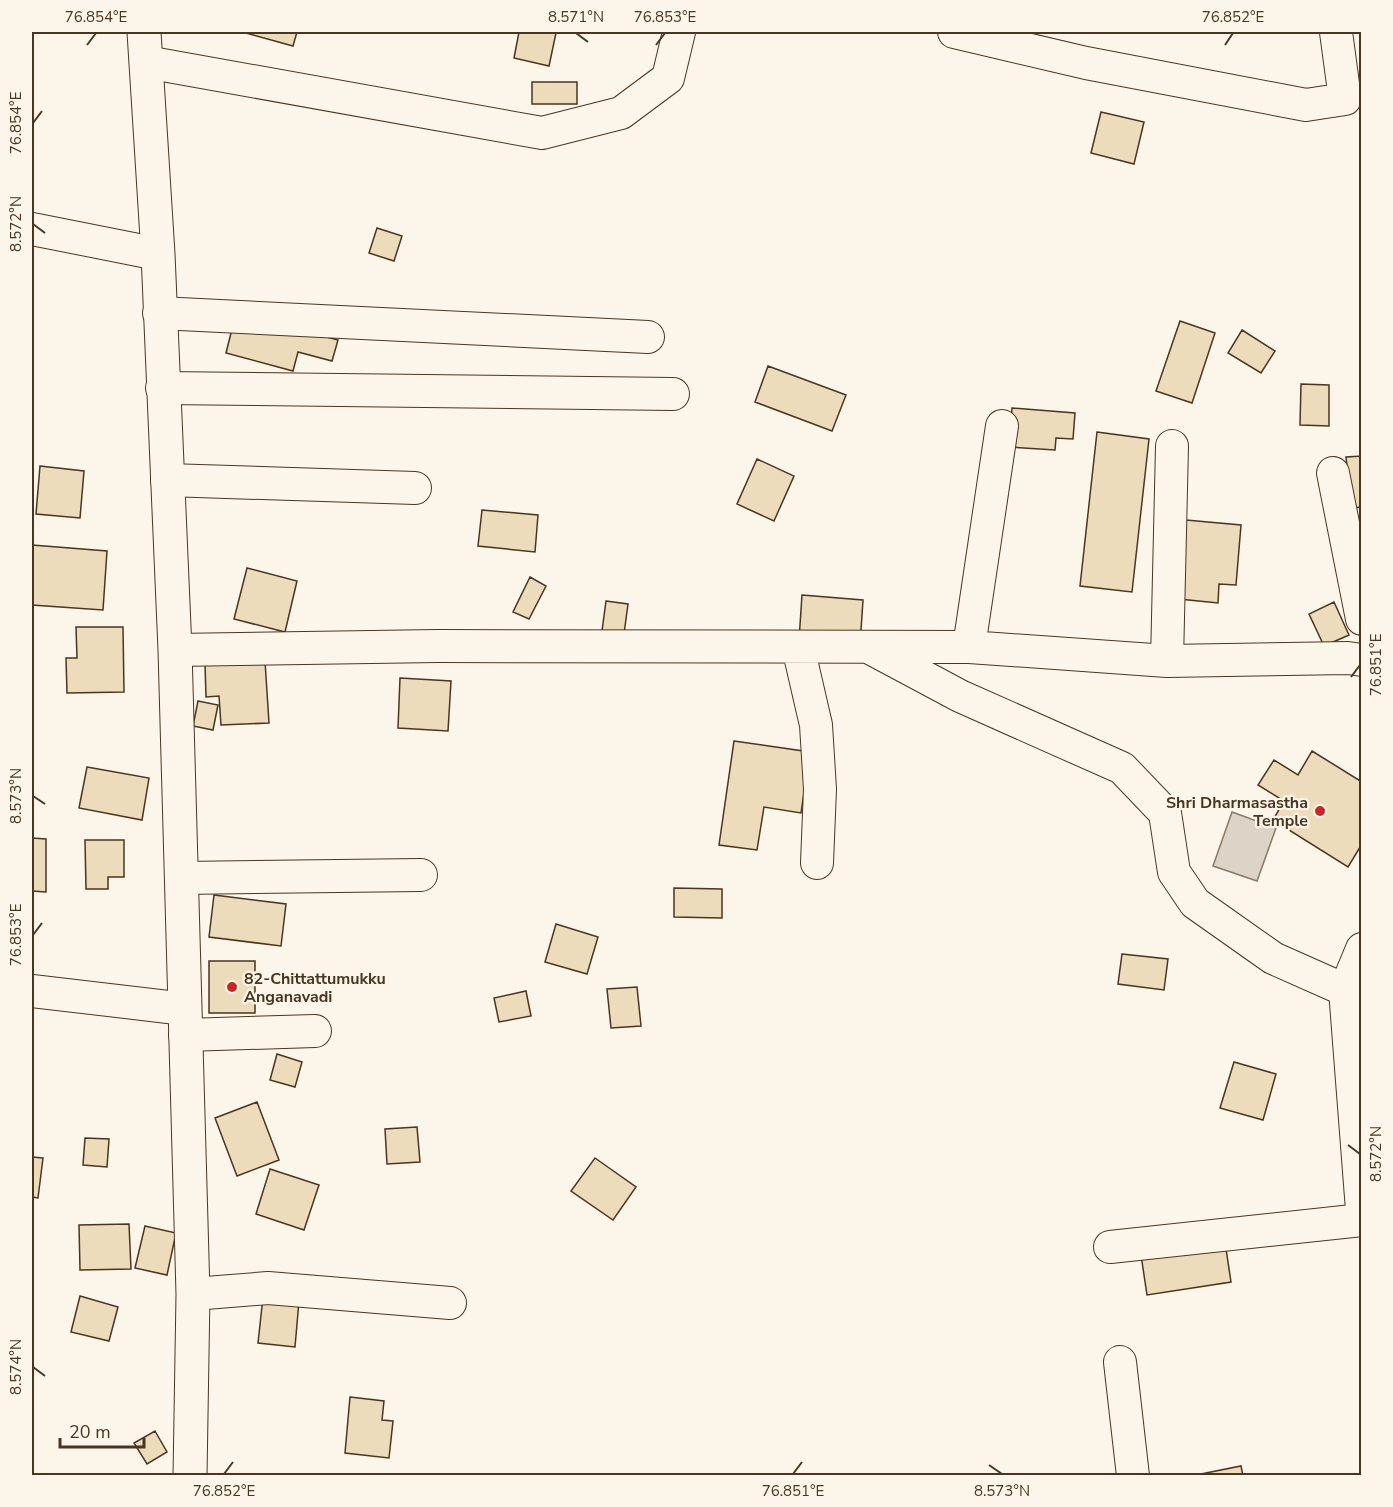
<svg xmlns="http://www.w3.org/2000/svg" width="1393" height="1507" font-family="'Nunito Sans',sans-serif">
  <rect width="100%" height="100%" fill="#fbf6e9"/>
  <path fill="#dcd4c6" stroke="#887966" stroke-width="1.5" d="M 1232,812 L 1276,828 L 1257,881 L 1213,866 Z"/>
  <path fill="#ecdcbc" stroke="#4a3520" stroke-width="1.5" d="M 242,32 L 297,32 L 293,46 Z
    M 519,32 L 556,33 L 549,66 L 514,58 Z
    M 532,82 L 577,82 L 577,104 L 532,104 Z
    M 1101,112 L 1144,122 L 1134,164 L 1091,153 Z
    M 377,228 L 402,236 L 394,261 L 369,253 Z
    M 236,313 L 338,340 L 332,361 L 298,352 L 293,371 L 226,353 Z
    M 1180,321 L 1215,333 L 1192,403 L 1156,391 Z
    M 1242,330 L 1275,351 L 1261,373 L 1228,353 Z
    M 768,366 L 846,395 L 832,431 L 755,402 Z
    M 1301,384 L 1329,385 L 1329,426 L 1300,425 Z
    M 1012,408 L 1075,413 L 1073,439 L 1056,438 L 1055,450 L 1009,447 Z
    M 1097,432 L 1149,439 L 1132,592 L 1080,586 Z
    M 1362,456 L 1362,507 L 1352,508 L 1346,457 Z
    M 757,459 L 794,476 L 774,521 L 737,504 Z
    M 40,466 L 84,471 L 80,518 L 36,514 Z
    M 482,510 L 538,515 L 535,552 L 478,546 Z
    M 1186,520 L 1241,525 L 1236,585 L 1219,584 L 1218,603 L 1179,599 Z
    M 32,545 L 107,551 L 103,610 L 32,605 Z
    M 247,568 L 297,581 L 285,632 L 234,619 Z
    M 530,577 L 546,586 L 529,619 L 513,612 Z
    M 802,595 L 863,600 L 860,645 L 799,640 Z
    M 606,601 L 628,604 L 624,634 L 602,631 Z
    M 1334,602 L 1349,635 L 1324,646 L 1309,614 Z
    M 76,627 L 123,627 L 124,692 L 67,693 L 66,658 L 77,658 Z
    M 265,661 L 269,723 L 221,725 L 219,696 L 206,697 L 205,664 Z
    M 400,678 L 451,681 L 448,731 L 398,728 Z
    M 198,701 L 218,705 L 213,730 L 193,726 Z
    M 734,741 L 810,752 L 801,813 L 764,807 L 757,850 L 719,845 Z
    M 1312,751 L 1362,782 L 1362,844 L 1348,867 L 1273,820 L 1284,801 L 1258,785 L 1274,760 L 1298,775 Z
    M 87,767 L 149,778 L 142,820 L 79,808 Z
    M 32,838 L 46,839 L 46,892 L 32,891 Z
    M 85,840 L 124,840 L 124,877 L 108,877 L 108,889 L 86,889 Z
    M 674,888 L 722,889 L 722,918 L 674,917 Z
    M 214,895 L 286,904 L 281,946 L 209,937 Z
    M 556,924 L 598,937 L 587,974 L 545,962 Z
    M 1122,954 L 1168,959 L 1164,990 L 1118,984 Z
    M 209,961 L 255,961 L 255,1013 L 209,1013 Z
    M 637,987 L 641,1026 L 611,1028 L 607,989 Z
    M 526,991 L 531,1016 L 499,1022 L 494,998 Z
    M 277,1054 L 302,1062 L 295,1087 L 270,1080 Z
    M 1234,1062 L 1276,1074 L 1263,1120 L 1220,1108 Z
    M 257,1102 L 279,1160 L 237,1176 L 215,1118 Z
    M 417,1127 L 420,1162 L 387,1164 L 385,1129 Z
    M 85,1138 L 109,1139 L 107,1167 L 83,1165 Z
    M 32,1157 L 43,1158 L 38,1198 L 32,1197 Z
    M 595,1158 L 636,1187 L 613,1220 L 571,1191 Z
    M 270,1169 L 319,1185 L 304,1230 L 256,1214 Z
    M 129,1224 L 131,1269 L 80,1270 L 79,1225 Z
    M 145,1226 L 176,1233 L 167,1275 L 135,1268 Z
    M 1225,1242 L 1231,1282 L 1147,1295 L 1141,1255 Z
    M 80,1296 L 118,1307 L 109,1341 L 71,1332 Z
    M 263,1297 L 299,1301 L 295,1347 L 258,1343 Z
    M 350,1397 L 384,1401 L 382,1420 L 393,1421 L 389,1458 L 345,1453 Z
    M 155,1431 L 167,1452 L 147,1464 L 134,1443 Z
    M 1241,1466 L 1243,1476 L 1191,1476 Z"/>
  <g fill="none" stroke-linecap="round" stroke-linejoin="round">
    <g stroke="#4a3520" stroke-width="34">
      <path id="minor" d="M 954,32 L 1086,63 L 1306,105 L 1345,99 L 1336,32
        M 146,62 L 542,133 L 621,113 L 668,78 L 679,32
        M 32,229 L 158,254
        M 159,313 L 648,337
        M 162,388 L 673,394
        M 1333,473 L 1362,619
        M 167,480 L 415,488
        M 798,647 L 816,725 L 820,789 L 817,863
        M 969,647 L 1002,426
        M 872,649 L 960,696 L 1122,768 L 1165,813 L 1174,872 L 1195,903 L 1273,958 L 1345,990 L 1362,949
        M 175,650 L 438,646 L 969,647 L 1167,661 L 1348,658 L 1362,660
        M 1167,661 L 1172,446
        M 181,878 L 421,875
        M 1345,990 L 1362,1210
        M 32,991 L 185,1009
        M 185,1035 L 315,1031
        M 1110,1247 L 1362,1220
        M 193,1294 L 268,1288 L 450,1303
        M 1120,1362 L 1133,1476"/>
    </g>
    <g stroke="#4a3520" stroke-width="35">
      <path id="major" d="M 144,32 L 158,254 L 175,650 L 193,1294 L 190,1476"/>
    </g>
    <use href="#minor" stroke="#fbf6e9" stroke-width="32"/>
    <use href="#major" stroke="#fbf6e9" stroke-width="33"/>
  </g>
  <path fill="none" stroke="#4a3520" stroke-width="2" d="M 576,33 L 588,42M 87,45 L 96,33M 656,45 L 665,33M 1225,45 L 1233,33M 33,123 L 42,111M 33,224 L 45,233M 1351,677 L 1360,665M 33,796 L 45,804M 33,935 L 42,923M 1348,1145 L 1360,1154M 33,1367 L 45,1376M 989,1465 L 1002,1474M 224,1474 L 233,1462M 793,1474 L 802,1462"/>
  <g fill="#c62828" stroke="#fbf6e9" stroke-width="2">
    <circle cx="1320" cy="811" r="6"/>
    <circle cx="232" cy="987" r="6"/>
  </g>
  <g text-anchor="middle" stroke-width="4.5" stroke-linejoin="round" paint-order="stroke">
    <g font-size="16" font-weight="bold" fill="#4a3520" stroke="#fbf6e9" text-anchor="end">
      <text x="1308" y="808">Shri Dharmasastha<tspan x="1308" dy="18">Temple</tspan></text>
      <text x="244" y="984" text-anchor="start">82-Chittattumukku<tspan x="244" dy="18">Anganavadi</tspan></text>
    </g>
  </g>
  <rect width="1393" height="1507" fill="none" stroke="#fbf6e9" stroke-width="66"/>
  <path d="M60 1438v9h84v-9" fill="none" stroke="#4a3520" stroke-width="3"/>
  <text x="69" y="1438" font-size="18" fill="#4a3520" stroke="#fbf6e9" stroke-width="4.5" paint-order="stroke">20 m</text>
  <rect x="33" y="33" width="1327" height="1441" fill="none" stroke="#4a3520" stroke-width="2"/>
  <g font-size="15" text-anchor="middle" fill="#4a3520">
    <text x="96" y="22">76.854°E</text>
    <text x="576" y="22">8.571°N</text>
    <text x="665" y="22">76.853°E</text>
    <text x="1233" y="22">76.852°E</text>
    <text transform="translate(16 123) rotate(-90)" y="5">76.854°E</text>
    <text transform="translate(16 224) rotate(-90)" y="5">8.572°N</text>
    <text transform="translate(1376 665) rotate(-90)" y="5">76.851°E</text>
    <text transform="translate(16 796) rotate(-90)" y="5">8.573°N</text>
    <text transform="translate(16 935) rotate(-90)" y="5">76.853°E</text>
    <text transform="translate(1376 1154) rotate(-90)" y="5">8.572°N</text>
    <text transform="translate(16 1367) rotate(-90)" y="5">8.574°N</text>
    <text x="224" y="1496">76.852°E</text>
    <text x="793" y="1496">76.851°E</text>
    <text x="1002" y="1496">8.573°N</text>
  </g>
</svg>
